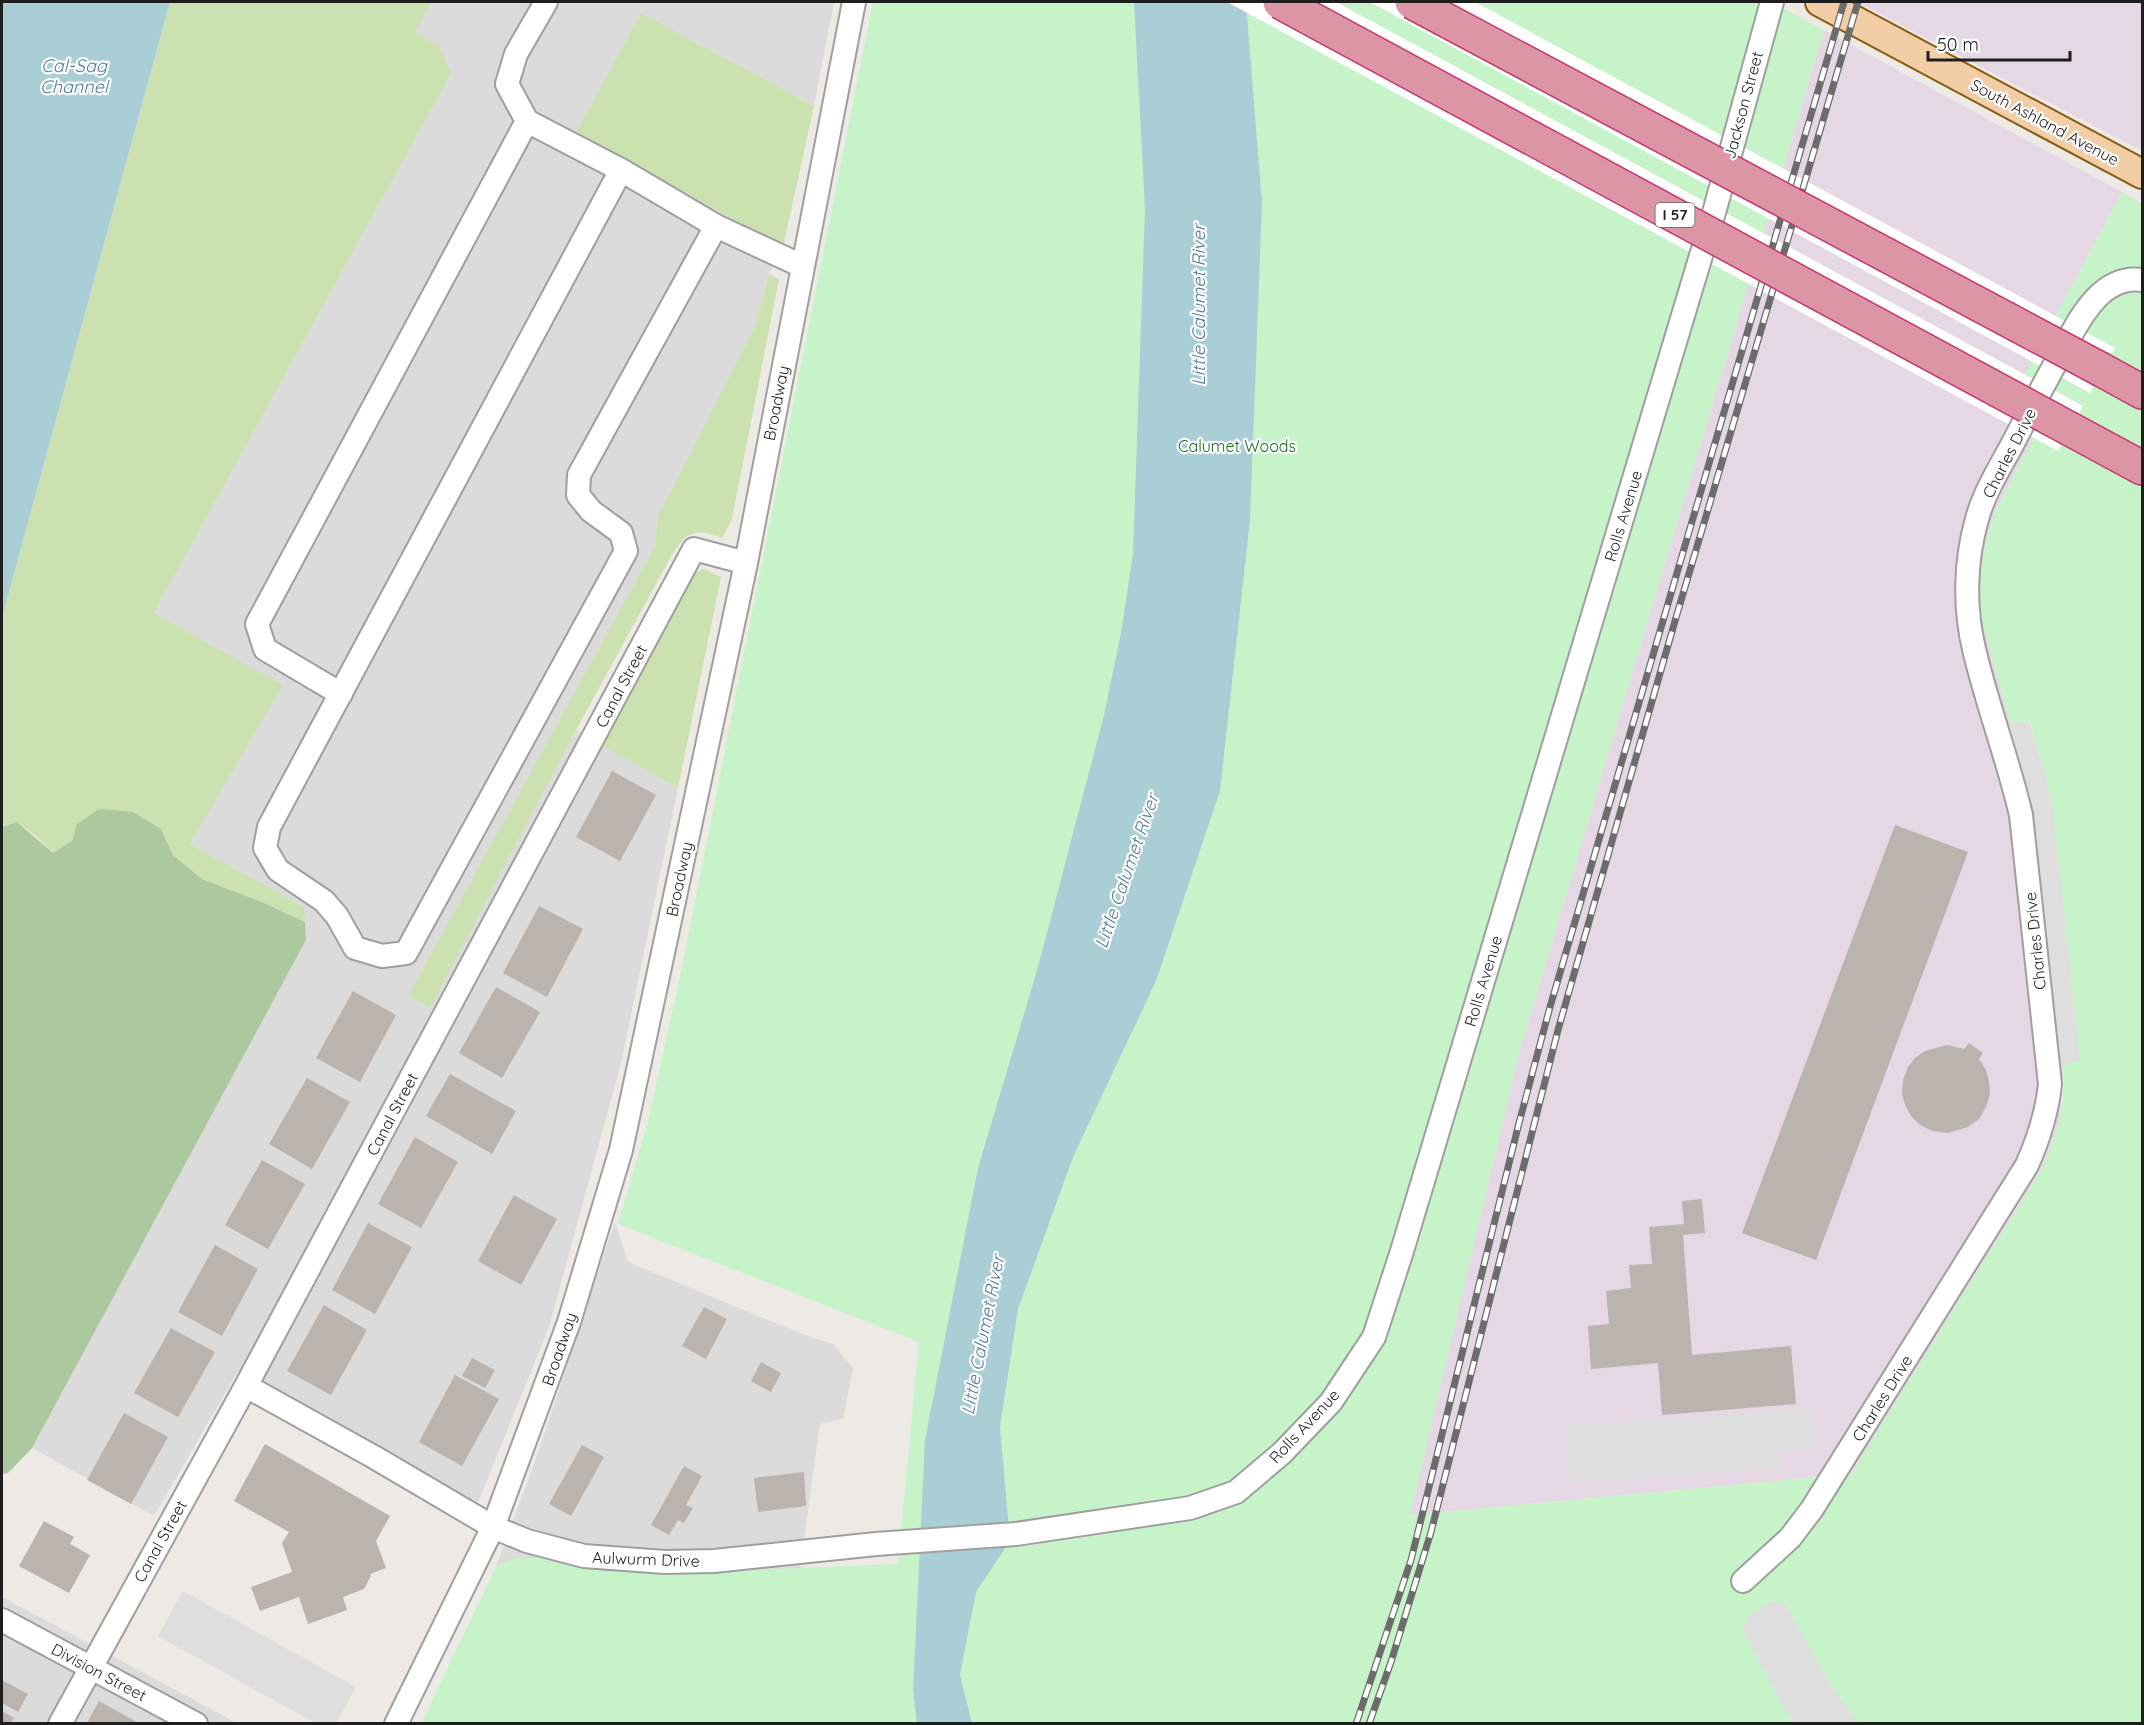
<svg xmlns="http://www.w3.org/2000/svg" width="2144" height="1725" font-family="Quicksand,sans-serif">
  <rect width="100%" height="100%" fill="#edeae5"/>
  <path fill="#dcdbdb" d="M 431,2 L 834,2 L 814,106 L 641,13 L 576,132 L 783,247 L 769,274 L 755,326 L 658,516 L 655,546 L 409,996 L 430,1007 L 576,730 L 678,788 L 621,1063 L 549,1327 L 477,1505 L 238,1371 L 154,1516 L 32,1448 L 306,940 L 303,907 L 190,844 L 282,685 L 154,613 L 451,74 L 414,33 Z
    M 615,1221 L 628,1262 L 797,1332 L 833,1344 L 853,1368 L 843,1419 L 820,1424 L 800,1569 L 728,1571 L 604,1572 L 544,1558 L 517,1558 L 496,1567 L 538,1453 Z
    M 2,1597 L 237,1723 L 2,1723 Z"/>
  <path fill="#e6d7e4" d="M 1857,2 L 2142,2 L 2142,151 Z
    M 1824,30 L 2122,192 L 2001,419 L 2034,437 L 1995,512 L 1986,543 L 1980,577 L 1980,613 L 2010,722 L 2053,810 L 2080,1061 L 2064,1065 L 2060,1122 L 2044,1166 L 1851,1474 L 1409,1515 L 1520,1049 Z"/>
  <path fill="#cbe2b0" d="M 170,2 L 431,2 L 415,33 L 440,47 L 451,74 L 154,613 L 283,685 L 190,844 L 304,907 L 305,922 L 262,902 L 202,879 L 173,855 L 161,829 L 73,840 L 53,853 L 35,835 L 17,822 L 2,827 L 2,618 Z
    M 641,13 L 814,106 L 783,247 L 576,132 Z
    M 769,274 L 779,279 L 732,519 L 722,538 C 697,529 691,529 674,551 L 576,730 L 430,1008 L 408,996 L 655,546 L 658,516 L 755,326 Z
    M 704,569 L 721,577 L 678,788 L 600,744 L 690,574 Z"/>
  <path fill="#acc89e" d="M 99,809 L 133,812 L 161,829 L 173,855 L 202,879 L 262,902 L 305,922 L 306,940 L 32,1448 L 8,1473 L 2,1474 L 2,827 L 17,822 L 53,853 L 73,840 L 76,825 Z"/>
  <path fill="#c6f3c8" d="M 873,2 L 1771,2 L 1824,30 L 1520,1049 L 1410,1515 L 1851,1474 L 2044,1166 C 2059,1133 2065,1101 2064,1064 L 2080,1061 L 2053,810 L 2045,773 L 2030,721 L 2010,722 L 1980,613 L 1980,577 L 1986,543 L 1995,512 L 2034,437 L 2001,419 L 2122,192 L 2142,203 L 2142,1723 L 421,1724 L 496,1567 L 517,1558 L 544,1558 L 605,1572 L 728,1571 L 898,1564 L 919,1342 L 618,1224 L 648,1122 L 680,977 Z"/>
  <path fill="#dedede" d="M 2029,721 L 2045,773 L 2053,810 L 2080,1061 L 2036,1069 L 2013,840 L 2007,804 L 1984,725 Z
    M 1813,1408 L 1815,1449 L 1778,1452 L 1779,1468 L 1570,1483 L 1566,1426 Z
    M 183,1591 L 356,1687 L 336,1723 L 315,1723 L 158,1636 Z
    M 1769,1602 L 1785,1603 L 1835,1691 L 1859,1723 L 1795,1723 L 1783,1706 L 1742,1629 L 1750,1615 Z"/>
  <path fill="#aaced6" d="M 2,2 L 170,2 L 2,618 Z
    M 1134,2 L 1246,2 L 1262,203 L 1250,520 L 1220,791 L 1156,981 L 1073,1157 L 1018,1309 L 1000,1427 L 1010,1541 L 976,1592 L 960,1675 L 972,1723 L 917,1724 L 913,1691 L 925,1440 L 978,1168 L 1038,967 L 1104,715 L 1121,633 L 1133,554 L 1145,209 Z"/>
  <path fill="#fff" d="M 1227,2 L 1336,2 L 2083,406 L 2058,451 Z
    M 1370,2 L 1475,2 L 2115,348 L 2090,393 Z"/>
  <path fill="#bab3ae" d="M 612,771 L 656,795 L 620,861 L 576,837 Z
    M 1895,825 L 1968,852 L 1816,1260 L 1742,1233 Z
    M 539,906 L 583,929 L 547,997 L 503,973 Z
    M 496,987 L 540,1012 L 502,1078 L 459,1053 Z
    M 353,991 L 396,1015 L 360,1082 L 316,1058 Z
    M 1969,1043 L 1983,1053 L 1979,1059 L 1986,1070 L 1989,1081 L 1990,1094 L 1986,1107 L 1979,1119 L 1968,1127 L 1948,1133 L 1932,1131 L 1920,1125 L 1911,1116 L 1905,1105 L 1902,1094 L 1903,1080 L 1908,1067 L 1915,1058 L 1925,1051 L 1947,1045 L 1964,1049 Z
    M 450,1074 L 516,1111 L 492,1154 L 426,1116 Z
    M 307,1078 L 350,1102 L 312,1169 L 269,1144 Z
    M 415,1137 L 458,1162 L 421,1228 L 378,1204 Z
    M 262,1160 L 305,1184 L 268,1249 L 225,1225 Z
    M 514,1195 L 557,1219 L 521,1285 L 478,1261 Z
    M 1702,1199 L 1705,1233 L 1683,1235 L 1692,1355 L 1791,1346 L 1796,1404 L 1662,1415 L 1658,1363 L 1591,1369 L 1588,1326 L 1609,1324 L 1606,1291 L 1631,1288 L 1629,1265 L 1652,1264 L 1649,1227 L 1684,1224 L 1682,1201 Z
    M 368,1223 L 412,1247 L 375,1314 L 332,1290 Z
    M 215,1245 L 258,1269 L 222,1336 L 178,1312 Z
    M 324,1305 L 367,1330 L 331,1395 L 287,1371 Z
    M 704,1307 L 727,1319 L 706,1359 L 682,1346 Z
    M 171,1328 L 215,1352 L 178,1417 L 134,1393 Z
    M 472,1358 L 495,1370 L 485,1388 L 462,1376 Z
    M 761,1362 L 781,1373 L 771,1392 L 751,1381 Z
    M 455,1375 L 499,1399 L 462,1466 L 419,1442 Z
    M 124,1413 L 168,1437 L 131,1504 L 87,1480 Z
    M 265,1444 L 390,1516 L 376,1541 L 386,1568 L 370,1574 L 371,1576 L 364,1589 L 343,1597 L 347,1610 L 308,1624 L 299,1597 L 260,1611 L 251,1587 L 292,1572 L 282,1543 L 289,1532 L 234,1501 Z
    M 582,1445 L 604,1457 L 571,1516 L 549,1504 Z
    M 684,1466 L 702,1476 L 686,1505 L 693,1508 L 684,1523 L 678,1520 L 669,1535 L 651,1525 Z
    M 804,1472 L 806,1506 L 758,1512 L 754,1478 Z
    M 44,1521 L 74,1537 L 70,1544 L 90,1555 L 69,1593 L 19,1566 Z
    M 2,1680 L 28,1694 L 18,1712 L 2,1703 Z
    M 99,1701 L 140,1724 L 93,1724 L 88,1721 Z
    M 2,1711 L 14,1718 L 10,1724 L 2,1724 Z"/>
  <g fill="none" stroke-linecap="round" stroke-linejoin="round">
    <g stroke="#9f9f9f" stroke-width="26">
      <path id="minor" d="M 546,2 L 516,54 L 507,84 L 527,121 L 621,170 L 716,226 L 802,266
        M 621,170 L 269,827 L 265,848 L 278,870 L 324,901 L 337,916 L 355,948 L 382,956 L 406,953 L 626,551 L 621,533 L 591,511 L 578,495 L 579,475 L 716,226
        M 341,694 L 265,649 L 257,624 L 527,121
        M 246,1386 L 374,1457 L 493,1527 L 527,1541 L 584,1556 L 665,1562 L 714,1561 L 876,1544 L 1016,1534 L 1190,1508 L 1236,1492 L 1282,1453 L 1331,1402 L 1374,1337 L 1402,1251 L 1715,209 L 1772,2
        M 1743,1581 L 1790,1538 L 1812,1509 L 2027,1165 C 2039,1138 2047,1113 2050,1084 L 2021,815 C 2008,759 1987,705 1974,649 C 1964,607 1965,561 1977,519 C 1984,493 1999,469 2012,445 C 2028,414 2044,384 2061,353 C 2078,322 2100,274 2142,280
        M 2,1620 L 196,1724
        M 60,1724 L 246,1386 L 694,549 L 746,563
        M 396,1724 L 493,1527 L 569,1322 L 621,1150 L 746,563 L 854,2"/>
    </g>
    <g stroke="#875b11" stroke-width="32">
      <path id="major" d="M 1820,2 L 2142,174"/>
    </g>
    <g stroke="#c5386e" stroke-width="36">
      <path id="highway" d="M 2102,370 L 2142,392
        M 2070,429 L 2142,468"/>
    </g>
    <use href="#minor" stroke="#fff" stroke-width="22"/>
    <use href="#major" stroke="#f1cea6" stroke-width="28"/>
    <use href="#highway" stroke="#dc95a5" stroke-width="33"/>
    <g stroke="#6c6c6c" stroke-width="7">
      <path id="rail" d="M 1356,1724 L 1411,1560 L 1519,1123 L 1550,1007 L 1844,2
        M 1369,1724 L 1391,1662 L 1431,1532 L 1558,1030 L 1675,621 L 1858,2"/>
    </g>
    <use href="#rail" stroke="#fff" stroke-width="4.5" stroke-dasharray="14" stroke-linecap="butt"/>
    <g stroke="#c5386e" stroke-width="36" stroke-linecap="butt">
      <path id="highway-bridge" d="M 1280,2 L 2070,429
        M 1412,2 L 2102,370"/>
    </g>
    <use href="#highway-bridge" stroke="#dc95a5" stroke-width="33"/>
  </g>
  <g text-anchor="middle" stroke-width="4.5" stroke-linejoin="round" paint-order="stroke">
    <rect fill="#fff" stroke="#626262" stroke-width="1.5" x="1655.5" y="203" width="39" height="24" rx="4.5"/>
    <g font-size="15" font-weight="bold" fill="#1e1e1e">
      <text x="1675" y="220">I 57</text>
    </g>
    <g font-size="16" fill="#1e1e1e" stroke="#fff">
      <text transform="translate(1743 105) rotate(-75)" y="6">Jackson Street</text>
      <text transform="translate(2045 122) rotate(28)" y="6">South Ashland Avenue</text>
      <text transform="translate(776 403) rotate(-79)" y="6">Broadway</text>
      <text transform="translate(2009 453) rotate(-63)" y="6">Charles Drive</text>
      <text transform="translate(1623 516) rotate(-73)" y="6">Rolls Avenue</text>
      <text transform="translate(621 686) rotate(-62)" y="6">Canal Street</text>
      <text transform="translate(679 879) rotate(-78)" y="6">Broadway</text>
      <text transform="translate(2035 941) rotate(-96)" y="6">Charles Drive</text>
      <text transform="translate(1483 981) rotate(-73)" y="6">Rolls Avenue</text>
      <text transform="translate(392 1114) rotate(-62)" y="6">Canal Street</text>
      <text transform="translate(559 1349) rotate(-71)" y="6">Broadway</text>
      <text transform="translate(1882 1398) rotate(-58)" y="6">Charles Drive</text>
      <text transform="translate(1304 1426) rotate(-47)" y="6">Rolls Avenue</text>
      <text transform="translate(160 1541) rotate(-61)" y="6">Canal Street</text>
      <text transform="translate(646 1559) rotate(2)" y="6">Aulwurm Drive</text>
      <text transform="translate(99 1672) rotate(28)" y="6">Division Street</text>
    </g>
    <g font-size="16" fill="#18701b" stroke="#fff">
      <text x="1237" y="452">Calumet Woods</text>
    </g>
    <g font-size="18" font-style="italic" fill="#527a9b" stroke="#fff">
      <text x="74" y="72">Cal-Sag<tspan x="74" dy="21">Channel</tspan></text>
      <text transform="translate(1199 305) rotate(-90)" y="6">Little Calumet River</text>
      <text transform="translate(1127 871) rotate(-71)" y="6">Little Calumet River</text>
      <text transform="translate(983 1335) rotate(-79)" y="6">Little Calumet River</text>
    </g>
  </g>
  <rect width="2144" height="1725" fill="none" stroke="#1e1e1e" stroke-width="6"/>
  <path d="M1928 51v9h142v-9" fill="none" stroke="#1e1e1e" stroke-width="3"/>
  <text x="1937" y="51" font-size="18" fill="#1e1e1e" stroke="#ffffff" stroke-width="4.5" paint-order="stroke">50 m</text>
</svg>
